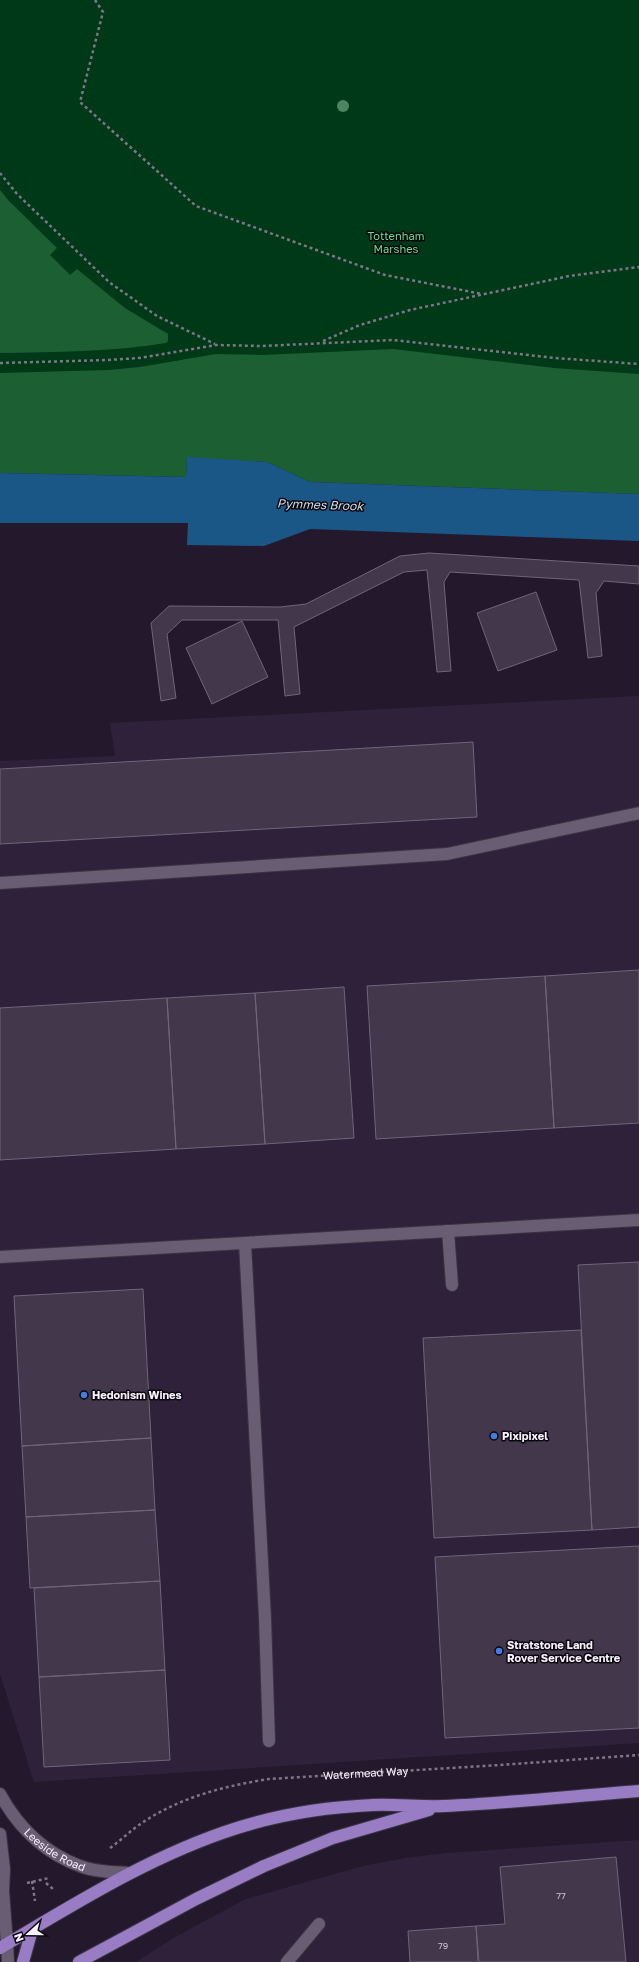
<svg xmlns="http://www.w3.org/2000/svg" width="639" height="1962" font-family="'Golos Text',sans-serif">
  <rect width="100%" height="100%" fill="#24192c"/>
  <path fill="#2f213a" d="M 639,696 L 639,1743 L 34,1782 L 0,1674 L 0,761 L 115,756 L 110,723 Z
    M 639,1840 L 639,1962 L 136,1962 L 175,1937 L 246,1899 L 363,1866 L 405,1858 L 447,1853 Z"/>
  <path fill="#003917" d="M 0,0 L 639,0 L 639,494 L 131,474 L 0,473 Z"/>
  <path fill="#1c5f33" d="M 0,190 L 9,201 L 57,248 L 50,255 L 70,275 L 77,269 L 125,308 L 168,334 L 168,341 L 166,343 C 111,352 56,352 0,353 Z
    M 393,349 L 554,368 L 639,374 L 639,494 L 310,482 L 267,462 L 187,458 L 186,477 L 0,473 L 0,373 L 109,370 L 140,367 L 216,354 L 262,355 Z"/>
  <path fill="#1b5786" d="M 187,457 L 267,462 L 310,482 L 639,494 L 639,541 L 310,529 L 264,546 L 187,545 L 188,523 L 0,523 L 0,473 L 186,477 Z"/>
  <path fill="#42374b" stroke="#71647b" d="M 429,553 L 639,566 L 639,584 L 604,581 L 596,593 L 602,656 L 588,658 L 579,580 L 450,572 L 444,582 L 451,671 L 437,672 L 427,570 L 404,572 L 294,627 L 300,694 L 285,696 L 278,620 L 182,620 L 167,634 L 176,698 L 161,701 L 151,623 L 169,606 L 280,607 L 306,604 L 400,556 Z
    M 536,592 L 557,650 L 498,671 L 477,613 Z
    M 242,621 L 268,677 L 212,704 L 186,648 Z
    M 473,742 L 477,817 L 0,844 L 0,769 Z
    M 639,970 L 639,1123 L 554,1128 L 545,976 Z
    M 545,976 L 554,1128 L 376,1139 L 367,986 Z
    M 344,987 L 354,1138 L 265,1144 L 255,993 Z
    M 255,993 L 265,1144 L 176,1149 L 167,998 Z
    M 167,998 L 176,1149 L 0,1160 L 0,1008 Z
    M 639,1262 L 639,1527 L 592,1530 L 578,1265 Z
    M 143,1289 L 151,1438 L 22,1446 L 14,1296 Z
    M 581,1330 L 592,1530 L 434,1538 L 423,1338 Z
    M 151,1438 L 155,1510 L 26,1517 L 22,1446 Z
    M 155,1510 L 160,1581 L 30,1588 L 26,1517 Z
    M 639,1546 L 639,1728 L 445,1738 L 435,1557 Z
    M 160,1581 L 165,1670 L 39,1677 L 34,1588 Z
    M 165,1670 L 170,1760 L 44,1767 L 39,1677 Z
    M 616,1857 L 626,1962 L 479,1962 L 476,1926 L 505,1924 L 500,1867 Z
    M 476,1926 L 478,1962 L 410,1962 L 408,1931 Z"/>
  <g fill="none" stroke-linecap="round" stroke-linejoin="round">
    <g stroke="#3c3343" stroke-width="14">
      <path id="service" d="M 0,883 L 447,854 L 639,813
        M 448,1231 L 452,1285
        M 245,1243 L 265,1618 L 269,1741
        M 287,1962 L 319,1924"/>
    </g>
    <g stroke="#3c3343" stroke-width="14">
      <g id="minor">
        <path d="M 0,1257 L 639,1220"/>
        <path id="s2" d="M 0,1794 C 18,1827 45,1853 80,1866 C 95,1872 113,1872 128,1873"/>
        <path d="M 0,1834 L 4,1869 L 3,1891 L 7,1944"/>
      </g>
    </g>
    <g stroke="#3c3343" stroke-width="14">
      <path id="tertiary" d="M 7,1944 L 8,1962"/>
    </g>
    <g stroke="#3c3343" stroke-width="14">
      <path id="primary" d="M 0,1948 C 76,1903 152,1855 237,1828 C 281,1814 327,1807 373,1805 C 397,1804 420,1807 444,1806 C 509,1803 574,1796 639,1791
        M 23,1962 L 32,1930
        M 79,1962 L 196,1899 L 264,1866 L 333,1838 L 429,1810"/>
    </g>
    <g stroke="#7e7586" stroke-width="2.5" stroke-dasharray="3 3" stroke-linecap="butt">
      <path d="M 95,0 L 103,12 L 80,102 L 196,206 L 385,275 L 482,294"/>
      <path d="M 0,173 L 17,194 L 109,282 L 157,316 L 215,344"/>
      <path d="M 323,341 L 360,325 L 410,310 L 569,276 L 639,267"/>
      <path d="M 0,363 L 108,360 L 139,358 L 216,345 L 262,346 L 393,340 L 555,358 L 639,364"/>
      <path id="s1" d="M 110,1848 C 120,1841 129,1832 139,1825 C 177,1798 224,1786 269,1779 L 500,1765 L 639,1755"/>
      <path d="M 32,1881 L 35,1901"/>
      <path d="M 27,1883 L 49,1878"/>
      <path d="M 46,1883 L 53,1889"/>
    </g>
    <use href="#service" stroke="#695d73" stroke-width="12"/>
    <use href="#minor" stroke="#695d73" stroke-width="12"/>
    <use href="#tertiary" stroke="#695d73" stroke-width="12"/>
    <use href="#primary" stroke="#987dc4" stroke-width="12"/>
  </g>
  <circle fill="#4c8562" cx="343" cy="106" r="6"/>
  <g fill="#3f7fe0" stroke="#0b070e" stroke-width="1.5">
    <circle cx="84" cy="1395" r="4"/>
    <circle cx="494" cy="1436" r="4"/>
    <circle cx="499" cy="1651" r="4"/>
  </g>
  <g text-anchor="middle" stroke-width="3" stroke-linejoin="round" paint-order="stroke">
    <g font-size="9" fill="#cac2d0">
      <text x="561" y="1899">77</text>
      <text x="443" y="1949">79</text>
    </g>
    <g font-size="11" fill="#6cdd8e" stroke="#0b070e">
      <text x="396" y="240">Tottenham<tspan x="396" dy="13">Marshes</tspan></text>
    </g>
    <g font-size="11" font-weight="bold" fill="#f7f0fd" stroke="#0b070e" text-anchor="start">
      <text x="92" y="1399">Hedonism Wines</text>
      <text x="502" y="1440">Pixipixel</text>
      <text x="507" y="1649">Stratstone Land<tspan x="507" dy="13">Rover Service Centre</tspan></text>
    </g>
    <g font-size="11" fill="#f7f0fd" stroke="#0b070e">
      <text dy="4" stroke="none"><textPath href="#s1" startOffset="273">Watermead Way</textPath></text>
      <text dy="4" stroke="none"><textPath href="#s2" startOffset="80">Leeside Road</textPath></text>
    </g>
    <g font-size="12" font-style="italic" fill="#cbddee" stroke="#0b070e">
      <text transform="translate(320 505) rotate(2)" y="4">Pymmes Brook</text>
    </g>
  </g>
  <g transform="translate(28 1934) rotate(249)" stroke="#0b070e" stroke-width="3" paint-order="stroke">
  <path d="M0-3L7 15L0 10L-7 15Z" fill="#f7f0fd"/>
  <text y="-6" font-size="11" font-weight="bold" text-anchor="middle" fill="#f7f0fd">N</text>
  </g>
</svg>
